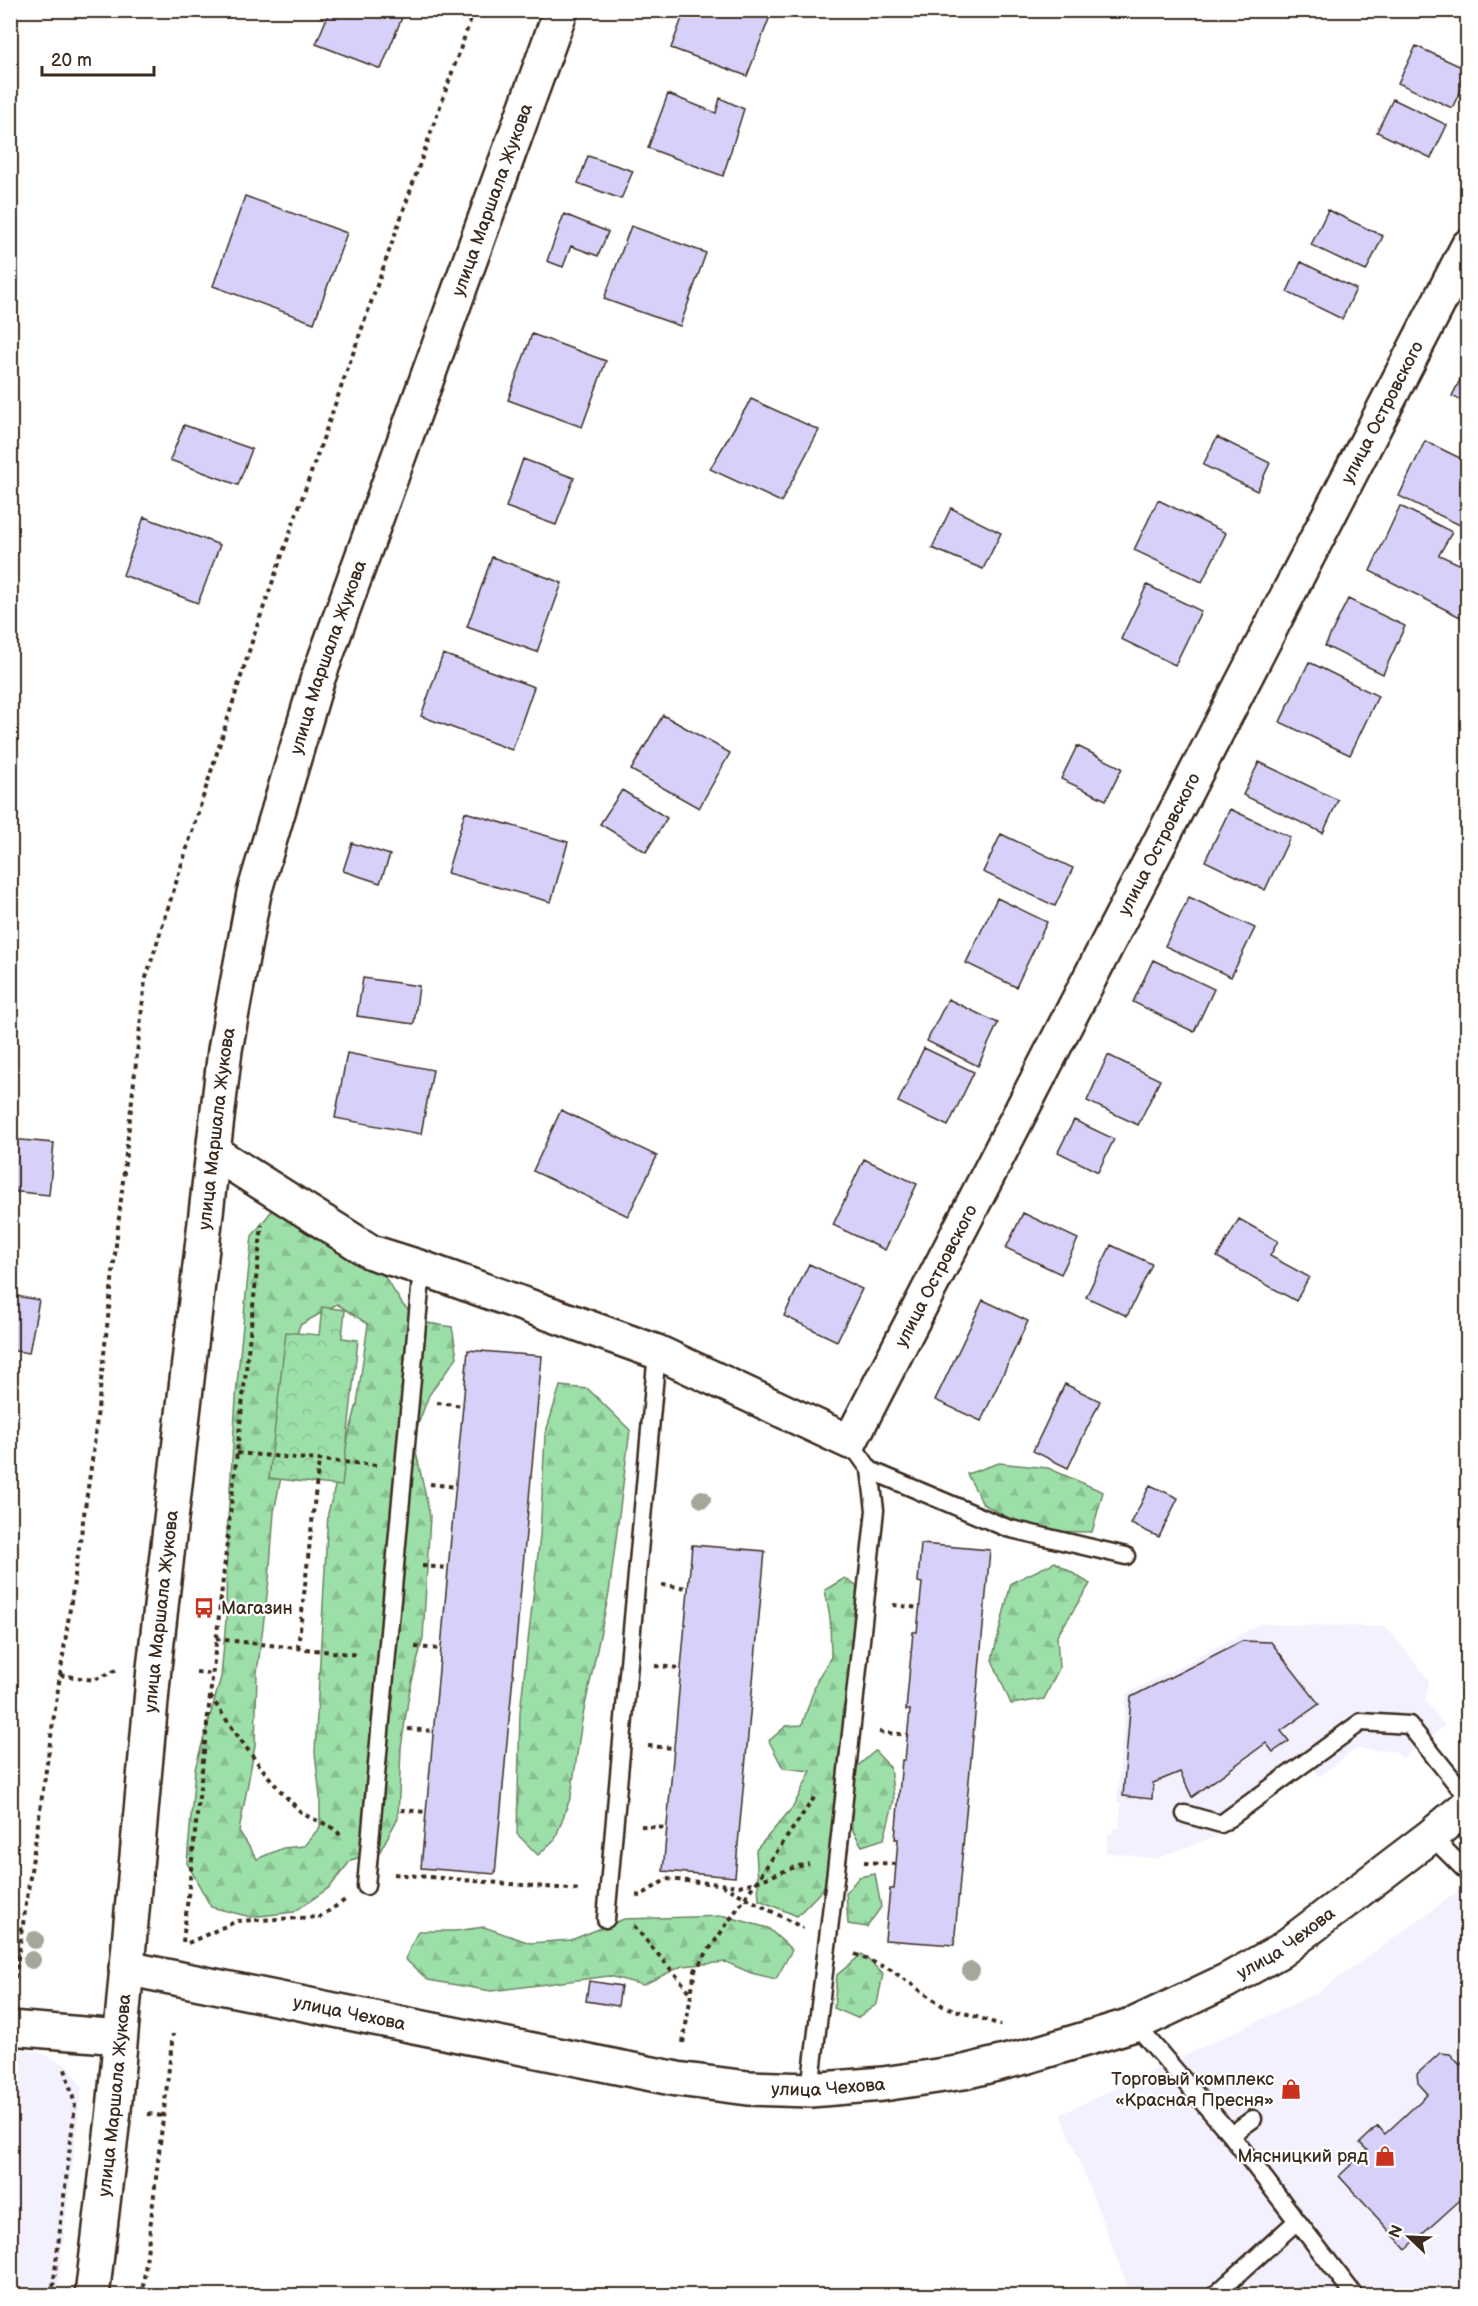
<svg xmlns="http://www.w3.org/2000/svg" width="1478" height="2306" font-family="'Balsamiq Sans',sans-serif">
  <defs>
    <pattern id="forest-firs" width="22" height="20" patternUnits="userSpaceOnUse" patternTransform="scale(1.5)"><rect width="22" height="20" fill="#9ddfa9"/><path d="M5 1l3.5 6h-7zM16 11l3.5 6h-7z" fill="#88c091"/></pattern>
    <pattern id="park-crowns" width="20" height="18" patternUnits="userSpaceOnUse" patternTransform="scale(1.5)"><rect width="20" height="18" fill="#9ddfa9"/><path d="M2 6a3 3 0 1 1 6 0M12 15a3 3 0 1 1 6 0" fill="none" stroke="#88c091"/></pattern>
  </defs>
  <rect width="100%" height="100%" fill="#fff"/>
  <filter id="ink" filterUnits="userSpaceOnUse"><feTurbulence type="fractalNoise" baseFrequency=".0167" numOctaves="2"/><feDisplacementMap in="SourceGraphic" scale="12" xChannelSelector="R" yChannelSelector="G"/><feConvolveMatrix kernelMatrix="1 2 1 2 8 2 1 2 1" color-interpolation-filters="sRGB"/></filter>
  <g filter="url(#ink)">
    <path fill="#f3f1fe" d="M 1260,1624 L 1386,1627 L 1429,1680 L 1425,1701 L 1445,1726 L 1402,1759 L 1395,1751 L 1356,1749 L 1319,1776 L 1313,1768 L 1225,1833 L 1155,1859 L 1106,1852 L 1108,1834 L 1112,1834 L 1113,1828 L 1119,1828 L 1121,1803 L 1117,1802 L 1126,1694 Z
      M 1467,1885 L 1467,2295 L 1131,2295 L 1061,2114 L 1319,1992 Z
      M 11,2049 L 38,2052 L 70,2067 L 82,2087 L 57,2295 L 11,2295 Z"/>
    <path fill="url(#forest-firs)" stroke="#6c8464" stroke-width="1.5" fill-rule="evenodd" d="M 274,1208 L 379,1268 L 403,1305 L 422,1322 L 452,1327 L 457,1357 L 429,1395 L 413,1438 L 430,1516 L 423,1638 L 409,1694 L 401,1748 L 398,1818 L 380,1851 L 351,1860 L 330,1887 L 294,1912 L 251,1917 L 211,1907 L 187,1863 L 195,1769 L 221,1677 L 226,1620 L 227,1535 L 237,1384 L 252,1236 ZM 337,1304 L 368,1324 L 357,1404 L 328,1513 L 315,1752 L 320,1797 L 320,1827 L 304,1846 L 283,1848 L 257,1859 L 239,1831 L 255,1746 L 257,1673 L 269,1580 L 274,1512 L 286,1452 L 280,1386 L 300,1325 Z
      M 560,1386 L 588,1389 L 630,1430 L 609,1593 L 582,1720 L 571,1796 L 555,1839 L 538,1855 L 517,1834 L 520,1712 L 540,1536 L 545,1435 Z
      M 999,1463 L 1048,1468 L 1103,1492 L 1092,1532 L 1033,1531 L 983,1504 L 967,1474 Z
      M 1055,1562 L 1090,1584 L 1057,1636 L 1059,1668 L 1044,1699 L 1011,1704 L 992,1660 L 1011,1583 Z
      M 845,1578 L 860,1589 L 860,1648 L 842,1712 L 849,1742 L 831,1867 L 823,1889 L 797,1916 L 759,1900 L 756,1850 L 793,1807 L 811,1771 L 783,1768 L 769,1741 L 786,1726 L 802,1725 L 817,1680 L 831,1657 L 830,1618 L 825,1590 Z
      M 875,1751 L 890,1767 L 894,1800 L 884,1839 L 862,1846 L 849,1824 L 854,1769 Z
      M 875,1874 L 881,1907 L 867,1927 L 848,1924 L 846,1893 L 859,1877 Z
      M 725,1916 L 768,1928 L 792,1950 L 776,1979 L 751,1973 L 726,1962 L 682,1966 L 643,1985 L 609,1976 L 491,1991 L 428,1980 L 405,1959 L 418,1931 L 455,1931 L 484,1927 L 530,1943 L 571,1940 L 624,1919 Z
      M 862,1954 L 883,1974 L 877,2004 L 857,2018 L 834,2008 L 837,1975 Z"/>
    <path fill="url(#park-crowns)" stroke="#6c8464" stroke-width="1.5" d="M 322,1307 L 345,1310 L 342,1338 L 358,1340 L 342,1486 L 269,1478 L 286,1332 L 319,1335 Z"/>
    <path fill="#d7d1fa" stroke="#3b2a1e" stroke-width="1.5" d="M 330,10 L 405,10 L 381,69 L 316,44 Z
      M 685,10 L 772,11 L 747,76 L 671,48 Z
      M 1416,46 L 1468,70 L 1468,75 L 1452,108 L 1398,83 Z
      M 668,94 L 716,113 L 720,98 L 744,109 L 723,176 L 648,148 Z
      M 1393,99 L 1447,125 L 1431,158 L 1377,132 Z
      M 588,156 L 633,171 L 621,199 L 578,183 Z
      M 245,196 L 347,233 L 314,323 L 213,286 Z
      M 1328,210 L 1383,236 L 1366,271 L 1311,245 Z
      M 564,214 L 608,232 L 598,256 L 571,246 L 563,267 L 547,261 Z
      M 631,226 L 706,253 L 680,326 L 604,299 Z
      M 1301,262 L 1356,289 L 1342,319 L 1287,292 Z
      M 532,334 L 606,361 L 582,427 L 508,400 Z
      M 1468,364 L 1468,404 L 1452,396 Z
      M 751,399 L 819,430 L 781,502 L 710,469 Z
      M 184,425 L 252,449 L 238,485 L 170,460 Z
      M 1217,437 L 1270,463 L 1257,491 L 1203,465 Z
      M 1425,441 L 1468,462 L 1468,514 L 1462,526 L 1399,496 Z
      M 523,459 L 574,478 L 556,525 L 506,507 Z
      M 1158,500 L 1226,533 L 1202,582 L 1134,550 Z
      M 1400,506 L 1452,532 L 1439,555 L 1468,568 L 1468,621 L 1370,571 Z
      M 951,508 L 1001,533 L 983,569 L 932,548 Z
      M 144,517 L 220,545 L 198,603 L 123,575 Z
      M 492,557 L 562,583 L 537,652 L 467,627 Z
      M 1147,585 L 1201,611 L 1175,665 L 1121,639 Z
      M 1348,599 L 1405,626 L 1383,674 L 1325,646 Z
      M 443,654 L 534,687 L 512,750 L 421,716 Z
      M 1309,662 L 1378,696 L 1350,755 L 1280,722 Z
      M 663,715 L 730,753 L 699,808 L 631,770 Z
      M 1077,746 L 1122,768 L 1106,800 L 1061,779 Z
      M 1259,762 L 1338,800 L 1323,833 L 1243,795 Z
      M 622,790 L 667,818 L 646,852 L 600,824 Z
      M 1230,809 L 1290,837 L 1265,890 L 1205,861 Z
      M 465,812 L 568,842 L 551,902 L 447,873 Z
      M 1001,834 L 1073,868 L 1055,906 L 983,872 Z
      M 352,843 L 390,855 L 380,883 L 343,871 Z
      M 1189,897 L 1255,928 L 1231,977 L 1165,946 Z
      M 997,898 L 1047,922 L 1016,987 L 966,963 Z
      M 1153,960 L 1214,989 L 1194,1032 L 1133,1002 Z
      M 363,978 L 419,986 L 414,1024 L 357,1016 Z
      M 948,999 L 998,1023 L 978,1066 L 927,1041 Z
      M 924,1048 L 974,1072 L 948,1126 L 898,1102 Z
      M 347,1053 L 433,1070 L 421,1134 L 335,1118 Z
      M 1108,1055 L 1160,1080 L 1138,1125 L 1087,1101 Z
      M 561,1110 L 657,1156 L 628,1216 L 533,1171 Z
      M 1074,1120 L 1114,1139 L 1098,1172 L 1058,1152 Z
      M 10,1139 L 54,1143 L 49,1195 L 10,1191 Z
      M 864,1159 L 917,1184 L 885,1250 L 833,1225 Z
      M 1023,1213 L 1078,1239 L 1061,1274 L 1006,1248 Z
      M 1239,1219 L 1278,1241 L 1270,1256 L 1309,1277 L 1296,1301 L 1217,1257 Z
      M 1111,1245 L 1152,1264 L 1127,1316 L 1086,1297 Z
      M 809,1264 L 862,1289 L 837,1341 L 784,1316 Z
      M 10,1295 L 39,1300 L 29,1353 L 10,1350 Z
      M 983,1300 L 1028,1321 L 981,1421 L 935,1400 Z
      M 468,1350 L 542,1356 L 495,1874 L 421,1868 Z
      M 1065,1384 L 1100,1401 L 1068,1468 L 1033,1451 Z
      M 1150,1485 L 1178,1498 L 1159,1537 L 1131,1524 Z
      M 921,1544 L 990,1550 L 954,1945 L 885,1940 L 890,1889 L 894,1889 L 898,1839 L 895,1839 L 902,1760 L 905,1760 L 910,1710 L 906,1710 L 913,1632 L 917,1632 L 922,1583 L 918,1582 Z
      M 692,1545 L 765,1551 L 735,1877 L 663,1871 Z
      M 1242,1641 L 1271,1642 L 1319,1704 L 1281,1731 L 1289,1741 L 1273,1752 L 1266,1743 L 1192,1797 L 1180,1772 L 1153,1783 L 1152,1799 L 1123,1796 L 1131,1697 Z
      M 589,1981 L 621,1986 L 618,2006 L 586,2001 Z
      M 1440,2053 L 1450,2054 L 1460,2065 L 1468,2058 L 1468,2193 L 1406,2249 L 1339,2176 L 1367,2150 L 1360,2143 L 1378,2126 L 1385,2134 L 1428,2094 L 1418,2083 L 1417,2074 Z
      M 1296,2288 L 1303,2296 L 1288,2296 Z"/>
    <g fill="none" stroke-linecap="round" stroke-linejoin="round">
      <g stroke="#3b2a1e" stroke-width="21">
        <path id="lane" d="M 870,1470 L 1007,1528 L 1126,1556
          M 1185,1814 L 1221,1824 L 1361,1722 L 1409,1725 L 1468,1798
          M 1431,1836 L 1468,1873
          M 366,1886 L 422,1268
          M 606,1919 L 657,1352
          M 1135,2024 L 1231,2135 L 1297,2221 L 1214,2296
          M 810,2090 L 839,1845 L 875,1510 L 870,1470 L 850,1442
          M 1231,2135 L 1253,2119
          M 1297,2221 L 1355,2296"/>
      </g>
      <g stroke="#3b2a1e" stroke-width="38">
        <g id="street">
          <path id="s1" d="M 213,1152 L 371,1252 L 422,1268 L 657,1352 L 850,1442 L 1468,246"/>
          <path id="s2" d="M 126,1968 L 677,2079 L 748,2088 L 810,2090 L 883,2084 L 964,2072 L 1025,2057 L 1135,2024 L 1226,1981 L 1280,1951 L 1431,1836 L 1468,1805"/>
        </g>
      </g>
      <g stroke="#3b2a1e" stroke-width="38">
        <g id="secondary">
          <path d="M 10,2028 L 120,2037"/>
          <path id="s3" d="M 92,2296 L 114,2110 L 154,1668 L 213,1152 L 225,1050 L 254,893 L 317,681 L 561,10"/>
        </g>
      </g>
      <path stroke="#3b2a1e" stroke-width="4" stroke-dasharray="4.5 4.5" stroke-linecap="butt" d="M 437,1403 L 464,1406
        M 237,1453 L 377,1465
        M 430,1484 L 456,1487
        M 422,1566 L 449,1568
        M 662,1585 L 688,1588
        M 893,1605 L 919,1608
        M 216,1639 L 359,1655
        M 415,1647 L 441,1649
        M 298,1648 L 319,1460
        M 655,1666 L 681,1668
        M 196,1672 L 213,1674
        M 60,1675 L 94,1680 L 119,1669
        M 210,1696 C 238,1736 264,1776 299,1810 C 311,1822 330,1821 341,1836
        M 408,1729 L 434,1731
        M 879,1732 L 908,1735
        M 648,1746 L 674,1748
        M 401,1810 L 427,1812
        M 641,1826 L 667,1828
        M 864,1862 L 896,1864
        M 394,1874 L 581,1890
        M 722,1885 L 803,1928
        M 636,1895 L 640,1896 L 667,1879 L 739,1886 L 756,1882 L 795,1867 L 809,1864
        M 634,1926 L 691,1993
        M 10,1927 L 22,1929
        M 183,1942 L 262,1225
        M 188,1943 L 237,1921 L 320,1917 L 345,1900
        M 855,1954 L 891,1970 L 943,2006 L 1001,2025
        M 15,1978 L 93,1454 L 145,981 L 256,629 L 474,10
        M 683,2043 L 695,1970 L 816,1795
        M 148,2114 L 163,2116
        M 52,2296 L 75,2105 L 65,2069
        M 142,2296 L 173,2034"/>
      <use href="#lane" stroke="#fff" stroke-width="16"/>
      <use href="#street" stroke="#fff" stroke-width="33"/>
      <use href="#secondary" stroke="#fff" stroke-width="33"/>
    </g>
    <g fill="#a3a89a">
      <circle cx="702" cy="1499" r="9"/>
      <circle cx="35" cy="1940" r="9"/>
      <circle cx="32" cy="1960" r="9"/>
      <circle cx="971" cy="1971" r="9"/>
    </g>
  </g>
  <defs>
    <g id="bus-bare" transform="scale(1.62)"><path d="M-5-6H5V4H4V6H2V4H-2V6H-4V4H-5ZM-3.5-4V0h7V-4ZM-3.5 1.2v1.5H-2V1.2ZM2 1.2v1.5H3.5V1.2Z" fill="#c8321e" stroke="#fff" stroke-width="2.5" paint-order="stroke"/></g>
    <g id="shop-bare" transform="scale(1.62)"><path d="M-5-2.5h2.3a2.7 3.5 0 0 1 5.4 0H5L5.5 6h-11ZM-1.5-2.5h3a1.5 2.3 0 0 0-3 0Z" fill="#c8321e" stroke="#fff" stroke-width="2.5" paint-order="stroke"/></g>
  </defs>
  <g fill-rule="evenodd">
    <use href="#bus-bare" x="204" y="1608"/>
    <use href="#shop-bare" x="1291" y="2089"/>
    <use href="#shop-bare" x="1385" y="2156"/>
  </g>
  <g text-anchor="middle" stroke-width="4.5" stroke-linejoin="round" paint-order="stroke">
    <g font-size="18" fill="#3b2a1e" stroke="#fff">
      <text dy="6" stroke="none"><textPath href="#s3" startOffset="2146">улица Маршала Жукова</textPath></text>
      <text dy="6" stroke="none"><textPath href="#s1" startOffset="1862">улица Островского</textPath></text>
      <text dy="6" stroke="none"><textPath href="#s3" startOffset="1660">улица Маршала Жукова</textPath></text>
      <text dy="6" stroke="none"><textPath href="#s1" startOffset="1376">улица Островского</textPath></text>
      <text dy="6" stroke="none"><textPath href="#s3" startOffset="1174">улица Маршала Жукова</textPath></text>
      <text dy="6" stroke="none"><textPath href="#s1" startOffset="890">улица Островского</textPath></text>
      <text dy="6" stroke="none"><textPath href="#s3" startOffset="688">улица Маршала Жукова</textPath></text>
      <text dy="6" stroke="none"><textPath href="#s2" startOffset="1200">улица Чехова</textPath></text>
      <text dy="6" stroke="none"><textPath href="#s2" startOffset="228">улица Чехова</textPath></text>
      <text dy="6" stroke="none"><textPath href="#s2" startOffset="714">улица Чехова</textPath></text>
      <text dy="6" stroke="none"><textPath href="#s3" startOffset="202">улица Маршала Жукова</textPath></text>
    </g>
    <g font-size="18" fill="#3b2a1e" stroke="#fff" text-anchor="end">
      <text x="221" y="1614" text-anchor="start">Магазин</text>
      <text x="1274" y="2085">Торговый комплекс<tspan x="1274" dy="21">«Красная Пресня»</tspan></text>
      <text x="1368" y="2162">Мясницкий ряд</text>
    </g>
  </g>
  <rect width="1478" height="2306" fill="none" stroke="#fff" stroke-width="36"/>
  <rect x="18" y="18" width="1442" height="2270" fill="none" stroke="#3b2a1e" stroke-width="2" filter="url(#ink)"/>
  <g transform="translate(1409 2237) rotate(293)" stroke="#ffffff" stroke-width="4.5" paint-order="stroke">
  <path d="M0-4.5L10 22L0 15L-10 22Z" fill="#3b2a1e"/>
  <text y="-9" font-size="16" font-weight="bold" text-anchor="middle" fill="#3b2a1e">N</text>
  </g>
  <path d="M42 66v9h112v-9" fill="none" stroke="#3b2a1e" stroke-width="3"/>
  <text x="51" y="66" font-size="18" fill="#3b2a1e" stroke="#ffffff" stroke-width="4.5" paint-order="stroke">20 m</text>
</svg>
